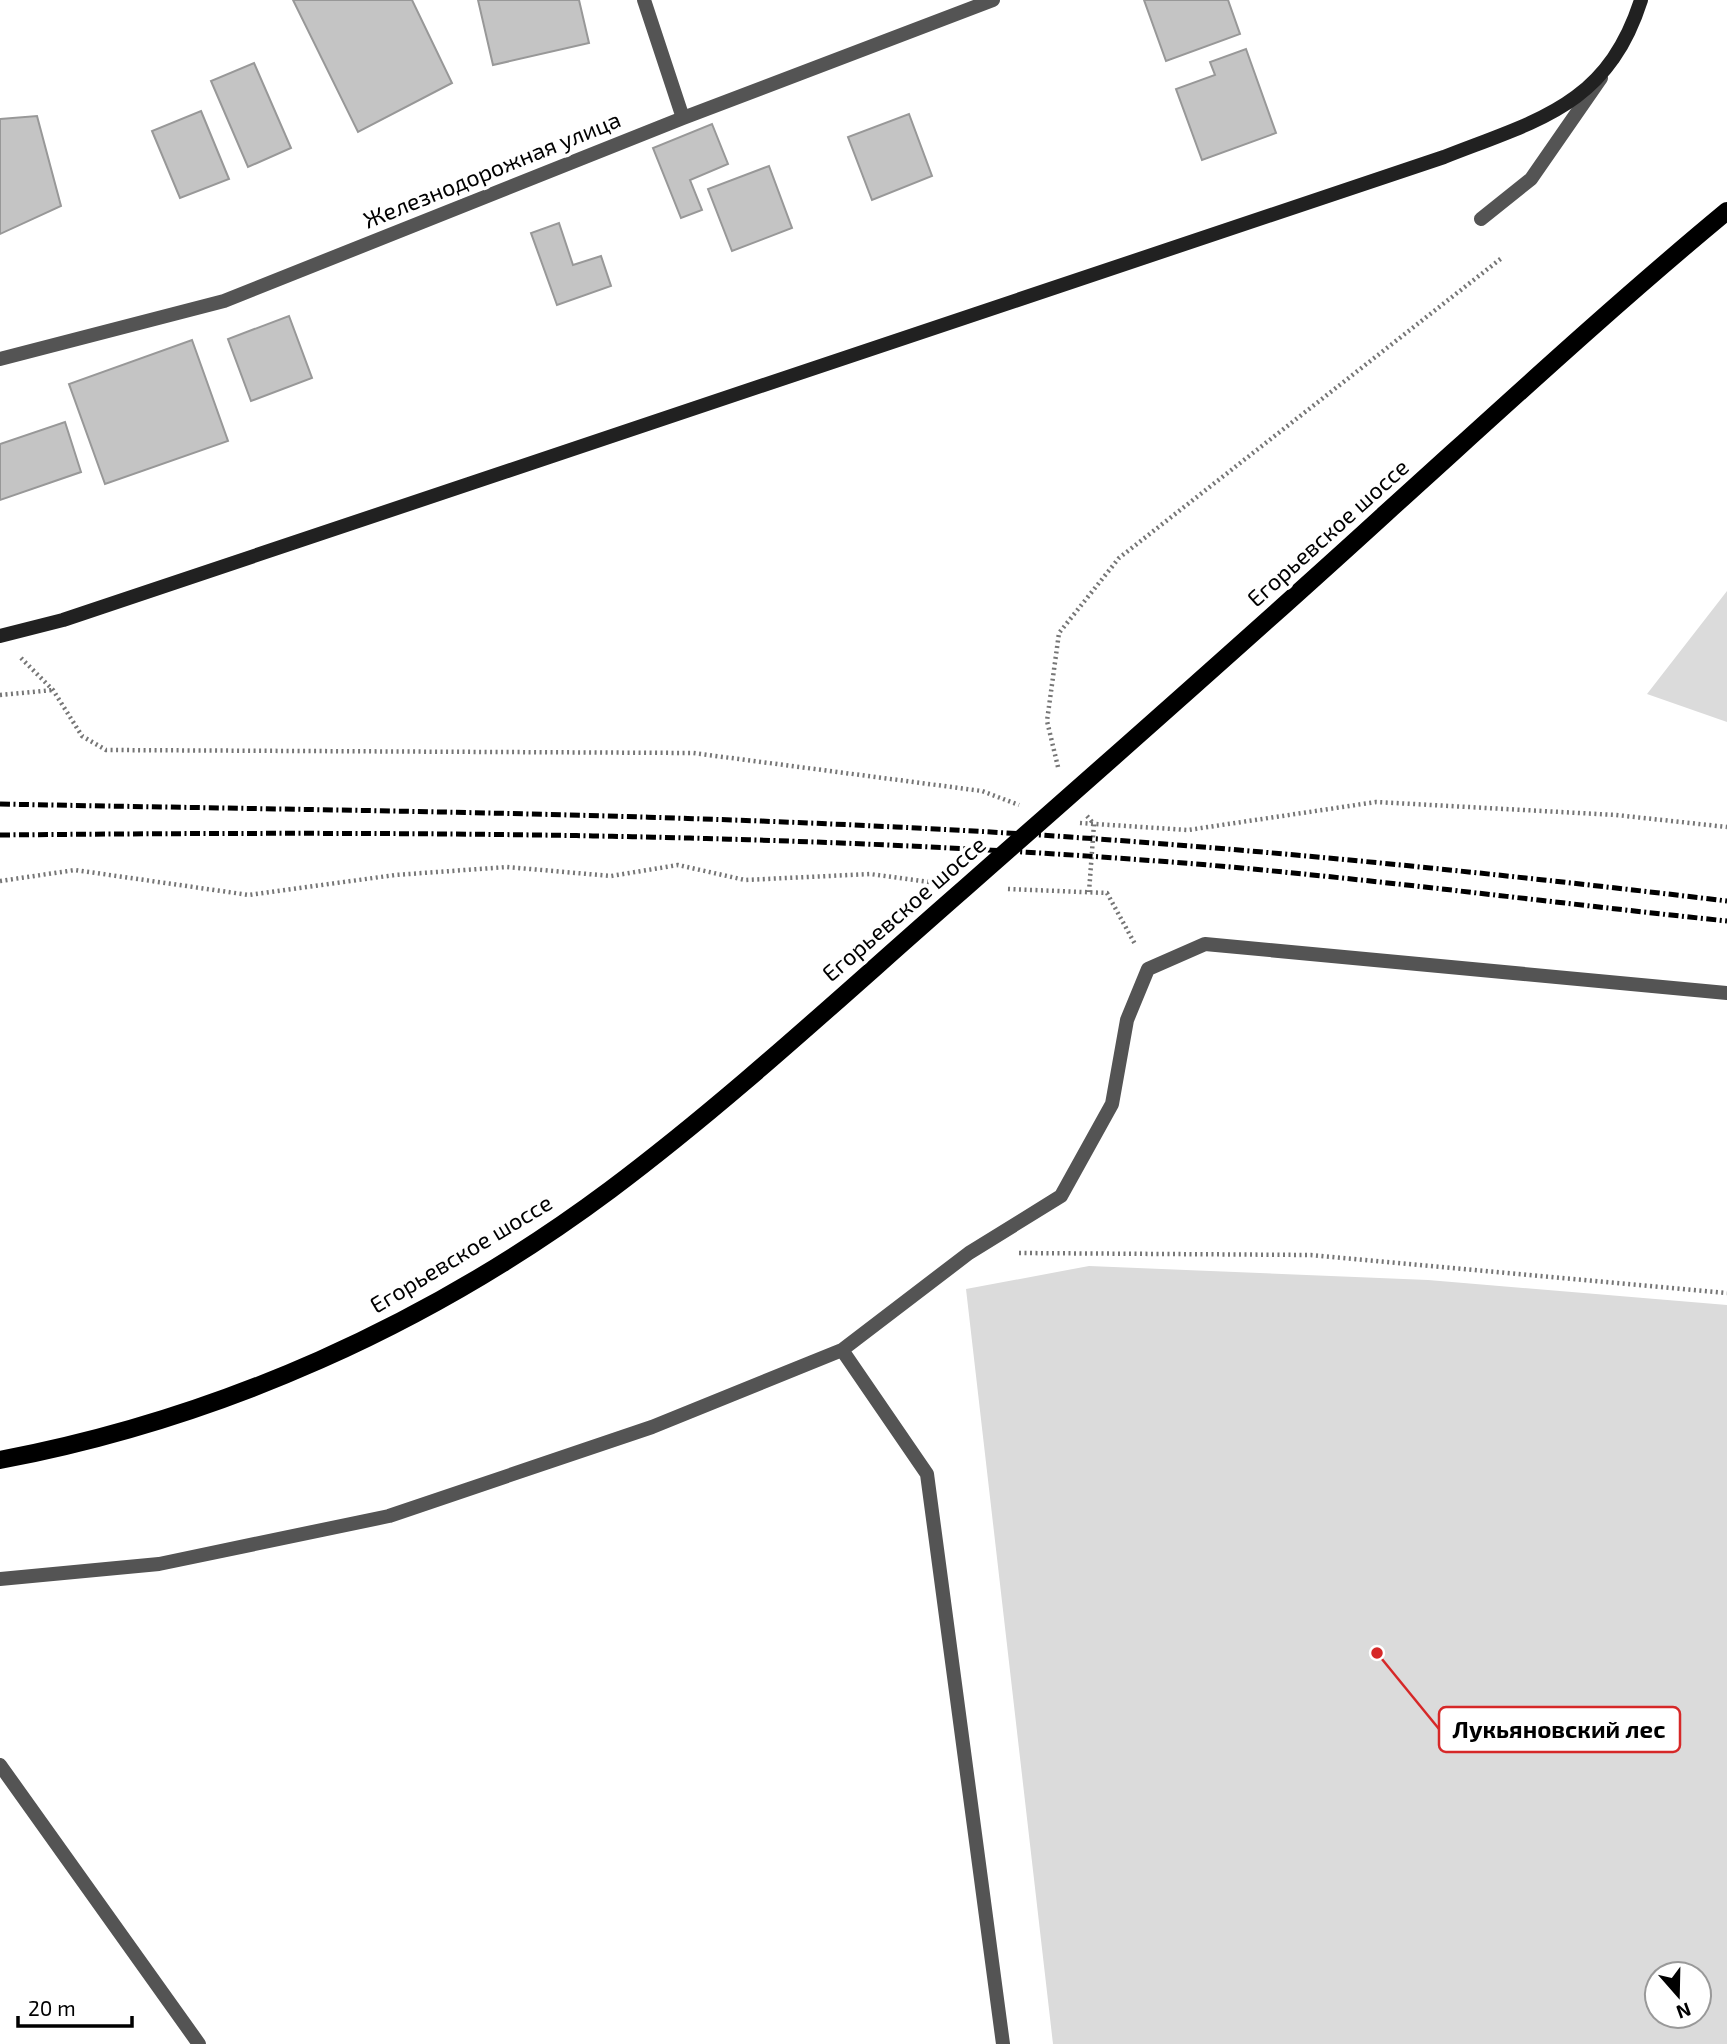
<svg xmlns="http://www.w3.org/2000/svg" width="1727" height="2044" font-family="'Exo 2',sans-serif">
  <rect width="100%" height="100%" fill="#fff"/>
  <path fill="#dbdbdb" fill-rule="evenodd" d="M 1727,591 L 1727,722 L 1647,694 Z
    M 1089,1266 L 1428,1280 L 1727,1305 L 1727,2044 L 1053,2044 L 966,1289 ZM 1657,1974 L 1699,1974 L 1699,2016 L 1657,2016 Z"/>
  <path fill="#c4c4c4" stroke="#989898" stroke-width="2" d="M 293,0 L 412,0 L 452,83 L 358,132 Z
    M 478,0 L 579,0 L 589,43 L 493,65 Z
    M 1144,0 L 1228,0 L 1240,34 L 1166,61 Z
    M 1246,49 L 1276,133 L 1202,160 L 1176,89 L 1215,75 L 1210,62 Z
    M 254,63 L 291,148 L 248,167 L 211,81 Z
    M 201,111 L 229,179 L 180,198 L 152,131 Z
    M 909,114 L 932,176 L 872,200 L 848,137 Z
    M 37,116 L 61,206 L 0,234 L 0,119 Z
    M 712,124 L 728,164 L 690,180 L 702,210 L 681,218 L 653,148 Z
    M 769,166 L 792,228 L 732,251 L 708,189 Z
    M 559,223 L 573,265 L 601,256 L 611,286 L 557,305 L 531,233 Z
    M 289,316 L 312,378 L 251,401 L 228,339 Z
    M 192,340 L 228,441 L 105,484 L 69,384 Z
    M 65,422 L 81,472 L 0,500 L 0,444 Z"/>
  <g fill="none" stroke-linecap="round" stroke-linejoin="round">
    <path stroke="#767676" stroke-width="4.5" stroke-dasharray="2 3.5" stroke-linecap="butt" d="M 21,658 L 53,690 L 82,736 L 106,750 L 693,753 L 982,791 L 1019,805
      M 0,695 L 53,690
      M 1058,767 L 1047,721 L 1059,633 L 1119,558 L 1503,257
      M 1087,816 L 1094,824 L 1089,892
      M 1080,823 L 1188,830 L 1376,802 L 1616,815 L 1727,827
      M 0,881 L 75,870 L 249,895 L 395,875 L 507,867 L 611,876 L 678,865 L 745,880 L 870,874 L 929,882
      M 1008,889 L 1107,893 L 1136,946
      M 1019,1253 L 1311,1255 L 1727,1293"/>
    <path stroke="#545454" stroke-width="14" d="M 1481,219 L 1531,179 L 1601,78
      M 0,1765 L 199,2044"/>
    <path stroke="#545454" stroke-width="14" d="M 644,0 L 683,118
      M 0,359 L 224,301 L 683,118 L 993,0
      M 842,1350 L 927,1474 L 1003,2044
      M 0,1579 L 159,1564 L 389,1516 L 652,1427 L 842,1350 L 969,1253 L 1061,1196 L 1112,1104 L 1127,1020 L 1148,969 L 1205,944 L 1727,993"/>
    <path stroke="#212121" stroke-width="14" d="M 0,636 L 63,620 L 1444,157 C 1538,120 1607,106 1641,0"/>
    <path stroke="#000" stroke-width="18" d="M 0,1460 C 221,1418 429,1325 610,1190 C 734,1097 848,990 965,888 C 1106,764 1247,640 1386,513 C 1499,411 1610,308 1727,211"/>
    <path stroke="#000" stroke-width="5" stroke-dasharray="10 3.5 2 3.5" stroke-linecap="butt" d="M 0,804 C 298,810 597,812 896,827 C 1173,840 1451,868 1727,901
      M 0,835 C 403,831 806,832 1208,865 C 1381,880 1554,903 1727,921"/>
  </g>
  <g text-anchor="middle" stroke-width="7" stroke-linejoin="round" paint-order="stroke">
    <g font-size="23" fill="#000" stroke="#fff">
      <text transform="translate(492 170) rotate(-22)" y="8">Железнодорожная улица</text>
      <text transform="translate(1328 533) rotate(-42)" y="8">Егорьевское шоссе</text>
      <text transform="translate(904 909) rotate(-41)" y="8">Егорьевское шоссе</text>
      <text transform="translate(461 1254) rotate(-31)" y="8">Егорьевское шоссе</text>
    </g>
  </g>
  <path fill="none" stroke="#d62828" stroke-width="2.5" d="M1377 1653L1439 1729"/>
  <circle fill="#d62828" stroke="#fff" stroke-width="2.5" cx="1377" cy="1653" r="7"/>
  <rect fill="#fff" stroke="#d62828" stroke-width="2.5" x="1439" y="1707" width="241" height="45" rx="7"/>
  <g font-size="24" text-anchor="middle" font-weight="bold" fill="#000">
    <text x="1559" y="1738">Лукьяновский лес</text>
  </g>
  <g transform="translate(1678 1995) rotate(160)"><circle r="33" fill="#ffffff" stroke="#999999" stroke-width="2"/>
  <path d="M0-5L12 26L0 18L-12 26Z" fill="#000000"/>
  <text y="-10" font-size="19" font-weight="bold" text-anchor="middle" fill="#000000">N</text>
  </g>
  <path d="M18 2016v10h114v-10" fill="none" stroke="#000000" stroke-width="3.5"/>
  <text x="28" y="2016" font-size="21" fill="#000000" stroke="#ffffff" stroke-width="5" paint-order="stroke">20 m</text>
</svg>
